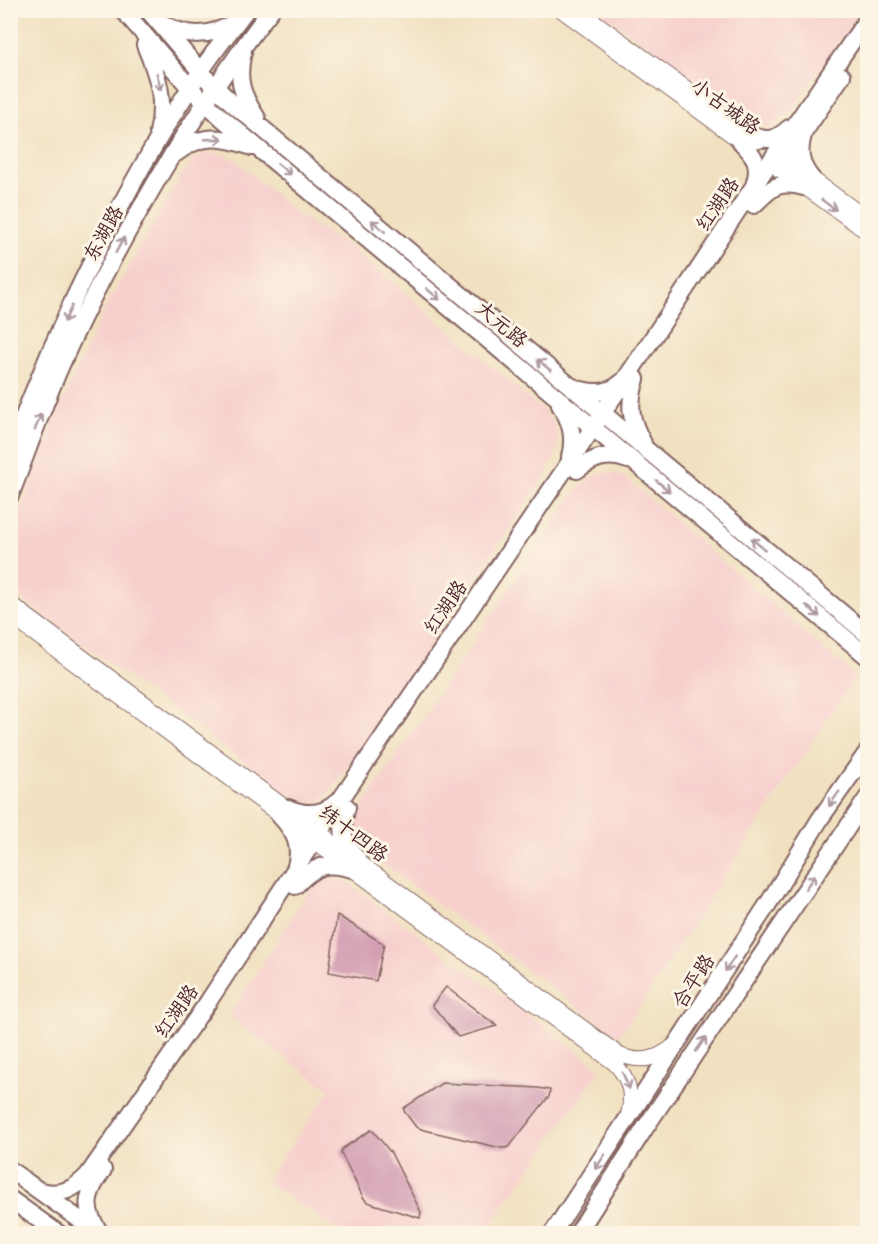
<svg xmlns="http://www.w3.org/2000/svg" width="878" height="1244" font-family="'Architects Daughter','LXGW WenKai TC',sans-serif">
  <rect width="100%" height="100%" fill="#fcf5e5"/>
  <filter id="ink" filterUnits="userSpaceOnUse"><feTurbulence type="fractalNoise" baseFrequency=".0167" numOctaves="2"/><feDisplacementMap in="SourceGraphic" scale="12" xChannelSelector="R" yChannelSelector="G"/><feConvolveMatrix kernelMatrix="1 2 1 2 8 2 1 2 1" color-interpolation-filters="sRGB"/></filter>
  <filter id="wash" filterUnits="userSpaceOnUse"><feTurbulence type="fractalNoise" baseFrequency=".008" numOctaves="4" result="noise"/><feDisplacementMap in="SourceGraphic" scale="24" xChannelSelector="R" yChannelSelector="G"/><feGaussianBlur stdDeviation="1.35" result="paint"/><feColorMatrix in="noise" values="0 0 0 0 0 0 0 0 0 0 0 0 0 0 0 0 0 1.4 0 .05"/><feComposite in="paint" operator="in"/></filter>
  <g filter="url(#wash)">
    <rect width="100%" height="100%" fill="#f1e1c1"/>
    <path fill="#f7d0ce" d="M 599,11 L 860,11 L 792,109 L 780,121 L 768,128 L 758,124 Z
      M 207,153 L 216,153 L 226,155 L 239,163 L 298,215 L 352,249 L 545,412 L 554,424 L 558,434 L 558,444 L 555,455 L 544,477 L 332,790 L 324,798 L 310,803 L 289,795 L 26,602 L 15,593 L 11,586 L 11,537 L 58,412 L 104,310 L 181,177 L 191,163 L 198,157 Z
      M 602,472 L 618,474 L 636,487 L 855,676 L 619,1037 L 375,858 L 365,850 L 354,832 L 354,822 L 358,813 L 576,491 L 589,479 Z
      M 333,878 L 348,883 L 601,1069 L 484,1233 L 342,1233 L 266,1181 L 330,1090 L 229,1016 L 308,893 L 320,882 Z"/>
    <g id="blocks">
      <path fill="#d29bb1" d="M 337,915 L 384,944 L 376,981 L 329,972 Z
        M 446,987 L 497,1026 L 458,1037 L 432,1005 Z
        M 442,1083 L 538,1088 L 550,1090 L 549,1097 L 546,1100 L 510,1146 L 506,1148 L 501,1148 L 424,1130 L 416,1127 L 404,1111 L 404,1108 Z
        M 371,1130 L 374,1132 L 391,1153 L 421,1212 L 420,1218 L 373,1204 L 366,1201 L 363,1197 L 341,1153 L 342,1149 Z"/>
    </g>
  </g>
  <g filter="url(#ink)">
    <use href="#blocks" fill-opacity="0" stroke="#846360" stroke-width="1.5"/>
    <g fill="none" stroke-linecap="round" stroke-linejoin="round">
      <g stroke="#846360" stroke-width="16">
        <path id="minor" d="M 561,10 L 748,147
          M 579,10 L 759,141
          M 777,153 L 868,219
          M 771,163 L 868,233
          M 10,603 L 620,1055 C 641,1063 656,1060 673,1046
          M 10,616 L 614,1063 C 629,1078 633,1094 628,1115"/>
      </g>
      <g stroke="#846360" stroke-width="20">
        <path id="major" d="M 123,10 L 190,88 L 222,118 L 868,657
          M 148,10 L 206,78 L 232,103 L 868,635
          M 162,23 C 185,38 211,37 234,23
          M 145,45 C 158,76 166,99 158,133
          M 243,52 C 236,80 242,95 257,118
          M 751,135 C 768,142 776,140 789,128
          M 803,135 C 798,152 800,165 812,179
          M 740,141 C 753,154 761,163 755,182
          M 175,154 C 201,133 222,136 252,147
          M 779,169 L 842,76
          M 754,205 C 772,187 778,180 804,187
          M 636,379 C 628,405 630,420 643,443
          M 573,387 C 590,394 608,395 622,382
          M 560,405 C 571,421 575,437 570,457
          M 10,452 C 58,323 119,196 195,80 C 210,56 228,34 246,10
          M 577,470 C 593,458 608,452 628,460
          M 10,496 C 27,452 42,408 61,365 C 94,289 135,216 178,145 C 207,99 237,53 271,10
          M 347,807 C 340,831 342,841 358,860
          M 288,808 C 306,816 324,815 338,801
          M 280,816 C 294,831 302,845 296,866
          M 295,886 C 315,866 324,861 352,869
          M 10,1170 L 94,1230
          M 40,1191 C 60,1196 74,1190 88,1175 L 208,1002 L 343,796 L 582,444 L 788,135 L 868,18
          M 10,1199 L 59,1234
          M 101,1234 C 82,1209 86,1194 103,1170
          M 552,1234 L 768,904 L 820,819 L 868,751
          M 577,1234 L 645,1128 L 868,797"/>
      </g>
      <use href="#minor" stroke="#fff" stroke-width="14"/>
      <use href="#major" stroke="#fff" stroke-width="16"/>
    </g>
    <defs><path id="oneway-shaft" d="M-6 0H5M1.5-3L5.5 0L1.5 3" fill="none" stroke-width="1.6" stroke-linecap="round" stroke-linejoin="round" transform="scale(1.5)"/></defs>
    <g stroke="#ae9aa0">
      <use href="#oneway-shaft" transform="translate(159 82) rotate(76)"/>
      <use href="#oneway-shaft" transform="translate(214 139) rotate(-2)"/>
      <use href="#oneway-shaft" transform="translate(284 169) rotate(40)"/>
      <use href="#oneway-shaft" transform="translate(829 205) rotate(36)"/>
      <use href="#oneway-shaft" transform="translate(378 226) rotate(-140)"/>
      <use href="#oneway-shaft" transform="translate(120 245) rotate(-61)"/>
      <use href="#oneway-shaft" transform="translate(433 294) rotate(40)"/>
      <use href="#oneway-shaft" transform="translate(68 314) rotate(115)"/>
      <use href="#oneway-shaft" transform="translate(544 365) rotate(-140)"/>
      <use href="#oneway-shaft" transform="translate(38 422) rotate(-69)"/>
      <use href="#oneway-shaft" transform="translate(663 486) rotate(40)"/>
      <use href="#oneway-shaft" transform="translate(758 544) rotate(-140)"/>
      <use href="#oneway-shaft" transform="translate(813 611) rotate(40)"/>
      <use href="#oneway-shaft" transform="translate(834 799) rotate(125)"/>
      <use href="#oneway-shaft" transform="translate(810 882) rotate(-56)"/>
      <use href="#oneway-shaft" transform="translate(730 964) rotate(123)"/>
      <use href="#oneway-shaft" transform="translate(701 1044) rotate(-56)"/>
      <use href="#oneway-shaft" transform="translate(626 1081) rotate(67)"/>
      <use href="#oneway-shaft" transform="translate(600 1162) rotate(124)"/>
    </g>
  </g>
  <g text-anchor="middle" stroke-width="6" stroke-linejoin="round" paint-order="stroke">
    <g font-size="20" fill="#4a1f2b" stroke="#fcf5e5">
      <text transform="translate(726 106) rotate(36)" y="7">小古城路</text>
      <text transform="translate(717 204) rotate(-56)" y="7">红湖路</text>
      <text transform="translate(103 233) rotate(-61)" y="7">东湖路</text>
      <text transform="translate(502 324) rotate(40)" y="7">大元路</text>
      <text transform="translate(445 607) rotate(-56)" y="7">红湖路</text>
      <text transform="translate(354 833) rotate(37)" y="7">纬十四路</text>
      <text transform="translate(693 981) rotate(-57)" y="7">合平路</text>
      <text transform="translate(176 1011) rotate(-55)" y="7">红湖路</text>
    </g>
  </g>
  <rect width="878" height="1244" fill="none" stroke="#fcf5e5" stroke-width="36"/>
</svg>
